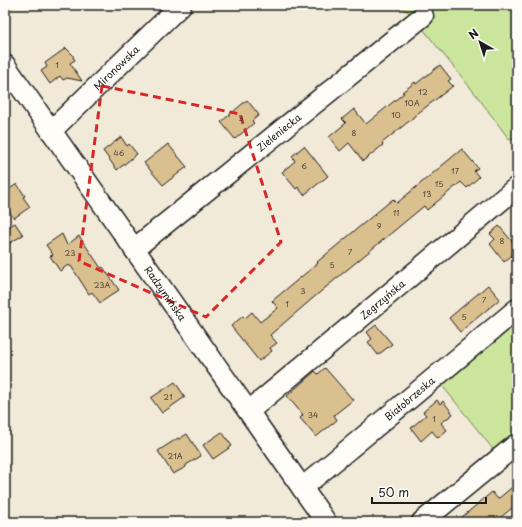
<svg xmlns="http://www.w3.org/2000/svg" width="522" height="527" font-family="'Playpen Sans',sans-serif">
  <rect width="100%" height="100%" fill="#f2ead8"/>
  <filter id="ink" filterUnits="userSpaceOnUse"><feTurbulence type="fractalNoise" baseFrequency=".025" numOctaves="2"/><feDisplacementMap in="SourceGraphic" scale="8" xChannelSelector="R" yChannelSelector="G"/><feConvolveMatrix kernelMatrix="1 2 1 2 8 2 1 2 1" color-interpolation-filters="sRGB"/></filter>
  <g filter="url(#ink)">
    <path fill="#cbe69c" stroke="#74815c" d="M 397,5 L 517,5 L 517,137 L 509,139 L 477,96 L 410,13 Z
      M 517,320 L 517,435 L 496,453 L 441,384 Z"/>
    <path fill="#dabf8f" stroke="#1c1c1c" d="M 66,48 L 73,55 L 73,57 L 75,60 L 70,63 L 82,81 L 67,78 L 63,80 L 60,76 L 50,84 L 41,71 L 47,67 L 45,63 Z
      M 440,65 L 451,79 L 448,81 L 453,86 L 413,117 L 413,118 L 382,143 L 383,145 L 363,161 L 349,143 L 340,151 L 329,137 L 346,123 L 342,119 L 354,109 L 366,124 L 404,93 L 402,92 L 409,87 L 415,82 L 416,84 Z
      M 247,100 L 259,115 L 252,121 L 254,123 L 235,139 L 221,122 Z
      M 121,137 L 127,146 L 129,144 L 137,154 L 117,170 L 103,151 Z
      M 168,144 L 187,167 L 163,185 L 144,163 Z
      M 304,146 L 328,176 L 304,195 L 298,187 L 296,189 L 282,172 L 295,161 L 292,156 Z
      M 462,149 L 478,168 L 474,171 L 479,177 L 467,188 L 461,182 L 427,210 L 424,206 L 319,293 L 270,335 L 277,343 L 270,348 L 272,351 L 259,361 L 231,326 L 243,316 L 245,318 L 252,312 L 260,322 L 278,308 L 272,301 L 318,263 L 317,262 L 393,199 L 397,203 Z
      M 17,184 L 25,196 L 23,197 L 30,207 L 14,218 L 5,206 L 5,192 Z
      M 15,223 L 23,235 L 5,246 L 5,229 Z
      M 499,226 L 517,247 L 517,251 L 504,262 L 490,244 L 495,239 L 490,234 Z
      M 62,234 L 67,245 L 79,236 L 101,268 L 103,267 L 119,290 L 100,303 L 92,292 L 89,294 L 71,266 L 69,266 L 68,265 L 60,271 L 50,256 L 53,255 L 46,245 Z
      M 488,285 L 500,299 L 460,332 L 449,318 Z
      M 376,325 L 392,344 L 378,355 L 368,342 L 372,339 L 367,332 Z
      M 325,368 L 353,400 L 334,415 L 337,420 L 316,437 L 300,418 L 303,415 L 287,396 L 315,371 L 318,374 Z
      M 175,382 L 185,397 L 162,413 L 151,398 Z
      M 437,400 L 440,404 L 443,401 L 453,414 L 441,423 L 447,430 L 438,438 L 432,431 L 421,441 L 411,428 L 426,415 L 423,412 Z
      M 222,432 L 232,446 L 213,459 L 203,445 Z
      M 187,434 L 201,456 L 186,465 L 186,467 L 173,474 L 158,451 L 178,438 L 179,439 Z
      M 517,483 L 517,504 L 495,522 L 456,522 L 492,492 L 498,499 Z"/>
    <g fill="none" stroke-linecap="round" stroke-linejoin="round">
      <g stroke="#1c1c1c" stroke-width="23">
        <g id="minor">
          <path id="s1" d="M 5,65 L 326,522"/>
          <path id="s2" d="M 51,131 L 181,5"/>
          <path id="s3" d="M 134,249 L 423,16"/>
          <path id="s4" d="M 249,411 L 517,187"/>
          <path id="s5" d="M 302,488 L 517,309"/>
          <path d="M 422,522 L 517,444"/>
        </g>
      </g>
      <use href="#minor" stroke="#fdfcf7" stroke-width="20"/>
    </g>
  </g>
  <path fill="none" stroke="#d62828" stroke-width="3" stroke-dasharray="8 5" stroke-linejoin="round" d="M 102,86 L 240,114 L 281,242 L 206,317 L 79,261 Z"/>
  <g text-anchor="middle" stroke-width="3" stroke-linejoin="round" paint-order="stroke">
    <g font-size="8" fill="#4c4539">
      <text x="57" y="68">1</text>
      <text x="423" y="95">12</text>
      <text x="412" y="106">10A</text>
      <text x="396" y="118">10</text>
      <text x="241" y="121">3</text>
      <text x="354" y="136">8</text>
      <text x="119" y="156">46</text>
      <text x="304" y="169">6</text>
      <text x="455" y="174">17</text>
      <text x="439" y="187">15</text>
      <text x="427" y="197">13</text>
      <text x="396" y="216">11</text>
      <text x="379" y="229">9</text>
      <text x="502" y="244">8</text>
      <text x="350" y="255">7</text>
      <text x="70" y="256">23</text>
      <text x="332" y="268">5</text>
      <text x="102" y="288">23A</text>
      <text x="303" y="294">3</text>
      <text x="484" y="303">7</text>
      <text x="287" y="307">1</text>
      <text x="464" y="320">5</text>
      <text x="168" y="400">21</text>
      <text x="313" y="418">34</text>
      <text x="434" y="422">1</text>
      <text x="175" y="459">21A</text>
    </g>
    <g font-size="10" fill="#1c1c1c" stroke="#fdfcf7">
      <text dy="4" stroke="none"><textPath href="#s2" startOffset="91">Mironowska</textPath></text>
      <text dy="4" stroke="none"><textPath href="#s3" startOffset="186">Zieleniecka</textPath></text>
      <text dy="4" stroke="none"><textPath href="#s1" startOffset="279">Radzymińska</textPath></text>
      <text dy="4" stroke="none"><textPath href="#s4" startOffset="174">Zegrzyńska</textPath></text>
      <text dy="4" stroke="none"><textPath href="#s5" startOffset="140">Białobrzeska</textPath></text>
    </g>
  </g>
  <rect width="522" height="527" fill="none" stroke="#fdfcf7" stroke-width="20"/>
  <rect x="10" y="10" width="502" height="507" fill="none" stroke="#1c1c1c" stroke-width="1.5" filter="url(#ink)"/>
  <g transform="translate(480 42) rotate(321)" stroke="#fdfcf7" stroke-width="3" paint-order="stroke">
  <path d="M0-3L7 15L0 10L-7 15Z" fill="#1c1c1c"/>
  <text y="-6" font-size="11" font-weight="bold" text-anchor="middle" fill="#1c1c1c">N</text>
  </g>
  <path d="M372 497v6h114v-6" fill="none" stroke="#1c1c1c" stroke-width="2"/>
  <text x="378" y="497" font-size="12" fill="#1c1c1c" stroke="#fdfcf7" stroke-width="3" paint-order="stroke">50 m</text>
</svg>
